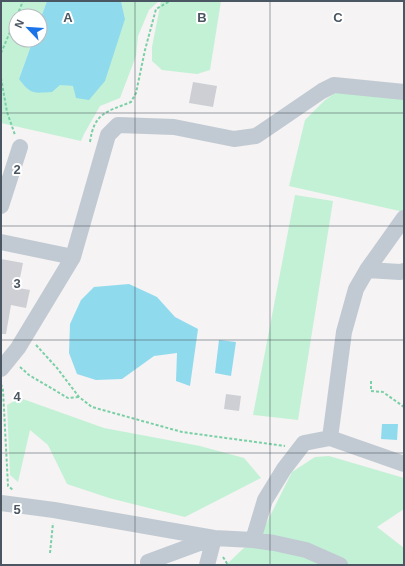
<svg xmlns="http://www.w3.org/2000/svg" width="405" height="566" font-family="Arial,sans-serif">
  <rect width="100%" height="100%" fill="#f5f3f3"/>
  <path fill="#c3f1d5" d="M 1,1 L 47,1 L 40,20 L 40,16 L 16,16 L 16,40 L 33,40 L 19,79 L 73,86 L 125,19 L 121,1 L 159,1 L 149,10 L 138,36 L 136,56 L 120,98 L 100,106 L 84,134 L 81,141 L 1,123 Z
    M 161,1 L 221,1 L 210,70 L 197,74 L 162,70 L 152,61 L 152,47 Z
    M 340,90 L 404,96 L 404,212 L 289,186 L 305,120 L 325,100 Z
    M 295,195 L 333,201 L 298,420 L 253,415 Z
    M 20,398 L 104,428 L 200,446 L 244,458 L 261,478 L 185,517 L 109,498 L 67,484 L 48,445 L 30,430 L 18,482 L 10,475 L 7,405 Z
    M 329,456 L 404,478 L 404,509 L 377,527 L 404,548 L 404,565 L 226,565 L 263,530 L 292,472 L 315,457 Z"/>
  <path fill="#90daee" d="M 47,1 L 121,1 L 125,19 L 105,81 L 89,100 L 76,98 L 73,86 L 60,85 L 52,92 C 33,93 31,95 19,79 L 33,40 L 40,40 L 40,20 Z
    M 129,284 L 157,297 L 175,317 L 198,329 L 190,386 L 176,381 L 177,353 L 154,356 L 122,379 L 96,380 L 77,374 L 69,353 L 70,324 L 81,300 L 94,287 Z
    M 219,340 L 236,342 L 231,376 L 215,373 Z
    M 382,424 L 398,424 L 397,440 L 381,439 Z"/>
  <path fill="#cdcfd5" d="M 193,82 L 217,86 L 213,107 L 189,103 Z
    M 1,259 L 23,263 L 18,288 L 30,290 L 26,308 L 11,305 L 6,334 L 1,334 Z
    M 226,394 L 241,396 L 239,411 L 224,409 Z"/>
  <g fill="none" stroke-linecap="round" stroke-linejoin="round">
    <path stroke="#7ad0a6" stroke-width="2" stroke-dasharray="3 2" stroke-linecap="butt" d="M 17,16 L 23,1
      M 1,53 L 16,18
      M 1,78 L 7,112 L 15,135
      M 90,142 C 94,113 106,112 131,102 L 136,93 L 145,50 L 156,9 L 170,1
      M 36,345 L 57,368 L 79,397 L 92,407 L 182,432 L 285,446
      M 20,367 L 29,375 L 68,398 L 79,397
      M 371,381 L 371,391 L 383,392 L 404,407
      M 1,384 L 3,390 L 8,486 L 13,490
      M 50,553 L 53,523
      M 223,557 L 228,565"/>
    <path stroke="#c1cad2" stroke-width="16" d="M 1,206 L 20,147
      M 1,242 L 73,257
      M 367,270 L 400,272 L 404,271
      M 1,369 L 18,348 L 73,257 L 108,135 L 118,125 L 174,127 L 234,139 L 256,136 L 322,91 L 334,85 L 404,92
      M 330,438 L 344,332 L 356,289 L 367,270 L 404,218
      M 1,503 L 54,510 L 214,538 L 253,540 L 274,543 L 306,550 L 340,565
      M 253,540 L 265,500 L 284,469 L 304,443 L 330,438 L 404,464
      M 148,562 L 213,538
      M 207,565 L 214,538"/>
  </g>
  <path fill="none" stroke="#4a5661" stroke-width="1" stroke-opacity="0.55" d="M 135,1 L 135,565M 270,1 L 270,565M 1,113 L 404,113M 1,226 L 404,226M 1,340 L 404,340M 1,453 L 404,453"/>
  <g font-size="13" text-anchor="middle" font-weight="bold" fill="#4a5661" stroke="#fff" stroke-width="4" stroke-linejoin="round" paint-order="stroke">
    <text x="68" y="22">A</text>
    <text x="202" y="22">B</text>
    <text x="338" y="22">C</text>
    <text x="17" y="174">2</text>
    <text x="17" y="288">3</text>
    <text x="17" y="401">4</text>
    <text x="17" y="514">5</text>
  </g>
  <rect width="405" height="566" fill="none" stroke="#4a5661" stroke-width="4"/>
  <g transform="translate(28 28) rotate(295)"><circle r="19" fill="#ffffff" stroke="#b7bbc0"/>
  <path d="M0-3L7 15L0 10L-7 15Z" fill="#1a73e8"/>
  <text y="-6" font-size="11" font-weight="bold" text-anchor="middle" fill="#4a5661">N</text>
  </g>
</svg>
